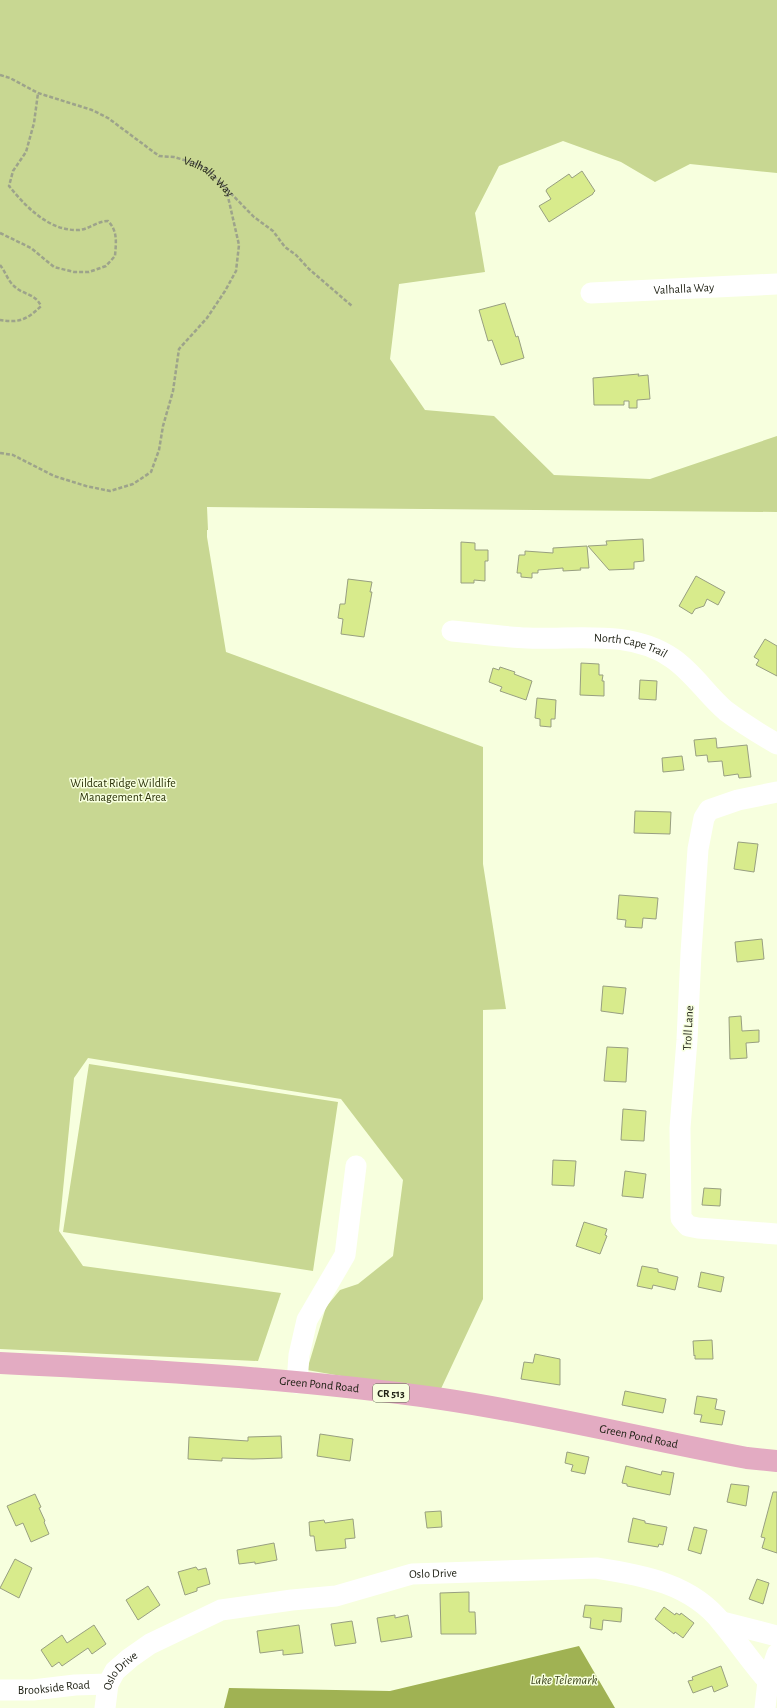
<svg xmlns="http://www.w3.org/2000/svg" width="777" height="1708" font-family="'Alegreya Sans',sans-serif">
  <rect width="100%" height="100%" fill="#f7ffde"/>
  <path fill="#c8d792" d="M 0,0 L 777,0 L 777,173 L 690,164 L 655,182 L 621,162 L 563,141 L 499,166 L 475,213 L 485,272 L 399,284 L 390,359 L 425,410 L 494,416 L 554,475 L 650,479 L 777,436 L 777,512 L 207,507 L 208,530 L 207,530 L 207,537 L 226,652 L 483,747 L 483,864 L 506,1009 L 483,1010 L 483,1299 L 439,1393 L 307,1370 L 326,1307 L 340,1290 L 358,1284 L 393,1256 L 403,1180 L 341,1099 L 88,1058 L 74,1078 L 59,1231 L 83,1266 L 281,1293 L 258,1361 L 0,1349 Z
    M 89,1064 L 338,1102 L 313,1271 L 63,1232 Z"/>
  <path fill="#a0b253" d="M 579,1646 L 615,1708 L 224,1708 L 229,1688 L 390,1691 Z"/>
  <path fill="#d8eb8c" stroke="#989f81" d="M 582,171 L 595,191 L 593,193 L 593,194 L 549,222 L 539,206 L 551,199 L 546,191 L 547,189 L 569,174 L 572,178 Z
    M 505,303 L 516,337 L 518,336 L 524,358 L 501,365 L 492,340 L 488,341 L 479,310 Z
    M 639,374 L 638,376 L 648,375 L 650,399 L 637,400 L 637,408 L 629,408 L 629,401 L 624,401 L 624,405 L 594,405 L 593,378 Z
    M 643,539 L 644,561 L 634,562 L 634,569 L 609,570 L 588,546 L 607,545 L 606,541 Z
    M 461,542 L 475,543 L 475,550 L 488,550 L 488,561 L 485,561 L 485,581 L 474,580 L 474,583 L 461,583 Z
    M 587,546 L 589,568 L 580,568 L 581,570 L 563,571 L 563,568 L 538,570 L 538,573 L 532,573 L 532,578 L 521,577 L 521,573 L 517,573 L 519,555 L 525,555 L 525,551 L 553,553 L 553,548 Z
    M 696,576 L 725,592 L 718,605 L 707,599 L 704,606 L 695,609 L 692,614 L 679,606 Z
    M 348,579 L 372,582 L 370,592 L 372,592 L 364,637 L 341,634 L 343,619 L 338,618 L 340,604 L 345,604 Z
    M 765,639 L 777,646 L 777,676 L 756,665 L 759,660 L 754,657 Z
    M 581,663 L 599,664 L 599,675 L 603,675 L 602,681 L 604,681 L 604,696 L 580,695 Z
    M 500,667 L 515,672 L 514,674 L 532,681 L 526,700 L 500,691 L 502,687 L 489,682 L 493,668 L 499,670 Z
    M 640,680 L 657,681 L 656,700 L 639,699 Z
    M 537,698 L 556,700 L 555,719 L 551,719 L 551,727 L 540,726 L 540,719 L 535,718 Z
    M 716,738 L 717,748 L 747,745 L 751,777 L 739,778 L 738,774 L 724,776 L 722,761 L 708,762 L 707,755 L 696,756 L 694,740 Z
    M 682,756 L 684,770 L 663,772 L 662,758 Z
    M 635,811 L 671,812 L 670,834 L 634,833 Z
    M 738,842 L 758,844 L 754,872 L 734,869 Z
    M 619,895 L 658,898 L 656,919 L 643,918 L 642,928 L 625,927 L 626,920 L 617,919 Z
    M 762,939 L 764,959 L 737,962 L 735,942 Z
    M 603,986 L 626,988 L 623,1014 L 601,1011 Z
    M 741,1016 L 742,1031 L 759,1030 L 759,1042 L 746,1043 L 747,1058 L 730,1059 L 729,1017 Z
    M 607,1047 L 628,1048 L 626,1082 L 604,1081 Z
    M 623,1109 L 646,1111 L 644,1141 L 621,1140 Z
    M 553,1160 L 576,1161 L 574,1186 L 552,1185 Z
    M 625,1171 L 646,1174 L 643,1198 L 622,1196 Z
    M 704,1188 L 721,1189 L 720,1206 L 702,1205 Z
    M 584,1222 L 607,1229 L 605,1235 L 607,1236 L 600,1254 L 576,1246 Z
    M 642,1266 L 658,1269 L 658,1272 L 678,1277 L 675,1290 L 653,1285 L 652,1289 L 637,1286 Z
    M 701,1272 L 724,1277 L 721,1292 L 698,1287 Z
    M 712,1340 L 713,1359 L 695,1359 L 695,1355 L 694,1356 L 693,1341 Z
    M 535,1354 L 560,1359 L 560,1385 L 521,1379 L 524,1362 L 533,1363 Z
    M 625,1391 L 666,1399 L 663,1413 L 622,1405 Z
    M 697,1396 L 717,1399 L 715,1409 L 725,1411 L 722,1425 L 700,1422 L 702,1415 L 694,1414 Z
    M 320,1434 L 353,1439 L 350,1461 L 317,1456 Z
    M 281,1436 L 282,1458 L 253,1459 L 222,1458 L 222,1461 L 188,1459 L 189,1437 L 248,1441 L 248,1437 Z
    M 567,1452 L 589,1457 L 585,1474 L 571,1471 L 573,1465 L 565,1463 Z
    M 626,1466 L 661,1475 L 662,1471 L 674,1473 L 670,1495 L 627,1486 L 627,1484 L 622,1483 Z
    M 731,1484 L 749,1486 L 746,1506 L 727,1502 Z
    M 773,1492 L 777,1492 L 777,1553 L 762,1548 L 765,1538 L 761,1537 Z
    M 35,1494 L 41,1507 L 39,1508 L 45,1521 L 44,1522 L 49,1534 L 31,1542 L 23,1523 L 16,1526 L 7,1506 Z
    M 441,1511 L 442,1527 L 427,1528 L 425,1512 Z
    M 633,1518 L 645,1521 L 645,1523 L 667,1527 L 663,1545 L 659,1544 L 658,1547 L 628,1542 Z
    M 353,1519 L 355,1538 L 345,1539 L 346,1548 L 316,1551 L 314,1536 L 310,1536 L 309,1522 L 324,1520 L 325,1523 Z
    M 694,1527 L 707,1530 L 701,1554 L 688,1550 Z
    M 274,1543 L 277,1560 L 255,1564 L 255,1562 L 239,1564 L 237,1550 Z
    M 15,1559 L 32,1568 L 19,1598 L 0,1588 Z
    M 196,1567 L 198,1570 L 206,1568 L 210,1584 L 197,1588 L 197,1591 L 185,1595 L 178,1572 Z
    M 757,1579 L 769,1583 L 763,1604 L 749,1599 Z
    M 148,1586 L 160,1605 L 138,1620 L 126,1600 Z
    M 469,1592 L 469,1612 L 475,1612 L 476,1634 L 441,1634 L 440,1593 Z
    M 585,1605 L 622,1608 L 621,1622 L 603,1620 L 602,1630 L 590,1628 L 591,1618 L 583,1617 Z
    M 664,1607 L 675,1615 L 676,1613 L 680,1615 L 681,1613 L 694,1623 L 683,1638 L 675,1632 L 674,1634 L 655,1619 Z
    M 395,1615 L 395,1618 L 408,1615 L 412,1637 L 381,1642 L 377,1618 Z
    M 352,1621 L 356,1643 L 335,1646 L 331,1624 Z
    M 94,1625 L 106,1644 L 92,1654 L 88,1648 L 62,1666 L 59,1662 L 52,1667 L 41,1650 L 62,1635 L 67,1643 Z
    M 299,1625 L 303,1653 L 283,1655 L 283,1650 L 260,1653 L 257,1631 Z
    M 721,1666 L 728,1686 L 714,1692 L 712,1686 L 693,1693 L 688,1681 L 693,1680 L 692,1677 Z"/>
  <g fill="none" stroke-linecap="round" stroke-linejoin="round">
    <g stroke="#9da38b" stroke-width="2.5" stroke-dasharray="4 2" stroke-linecap="butt">
      <path id="s1" d="M 0,75 L 10,78 L 38,93 L 92,110 L 108,118 L 159,156 L 174,157 L 194,163 L 207,169 L 254,217 L 273,231 L 285,247 L 296,255 L 309,269 L 352,306"/>
      <path d="M 0,233 L 31,248 L 54,267 L 74,272 L 89,272 L 106,266 L 115,256 C 116,243 118,231 108,221 C 97,221 88,230 78,230 C 49,231 26,207 9,186 L 13,171 L 26,152 L 34,123 L 38,93"/>
      <path d="M 0,265 C 5,271 8,281 14,286 C 23,295 35,293 41,306 C 27,320 19,323 0,320"/>
      <path d="M 0,453 L 13,455 L 54,476 L 86,486 L 110,491 L 133,484 L 151,472 L 159,450 L 163,426 L 173,391 L 179,349 L 207,318 L 225,291 L 236,271 L 239,245 L 226,188"/>
    </g>
    <g stroke="#fff" stroke-width="21">
      <path id="s2" d="M 591,293 L 777,284"/>
      <path id="s3" d="M 452,631 C 477,633 502,637 527,638 C 575,640 630,629 672,658 C 693,672 707,695 726,711 C 742,723 760,734 777,744"/>
      <path d="M 777,792 L 738,800 L 709,810 L 704,818 L 698,849 L 691,953 L 687,1040 L 680,1128 L 681,1218 L 688,1226 L 698,1228 L 777,1234"/>
      <path d="M 297,1383 L 299,1355 L 307,1320 L 345,1255 L 356,1166"/>
      <path d="M 722,1622 L 777,1636"/>
      <path id="s4" d="M 0,1690 L 33,1690 L 75,1685 L 108,1684"/>
      <path id="s5" d="M 105,1708 L 108,1684 L 115,1671 L 130,1658 L 150,1644 L 221,1610 L 292,1600 L 336,1596 L 412,1574 L 596,1568 C 643,1575 692,1584 722,1623 C 738,1642 751,1662 768,1681"/>
      <path d="M 765,1708 L 768,1681 L 777,1654"/>
    </g>
    <path stroke="#e3abc2" stroke-width="22" id="s6" d="M 0,1363 C 147,1370 296,1378 442,1399 C 544,1414 645,1439 747,1458 L 777,1461"/>
  </g>
  <g text-anchor="middle" stroke-width="3" stroke-linejoin="round" paint-order="stroke">
    <rect fill="#f7ffde" stroke="#606452" stroke-width="1" x="373" y="1384" width="36" height="18" rx="3"/>
    <g font-size="11" font-weight="bold" fill="#202216">
      <text x="391" y="1397">CR 513</text>
    </g>
    <g font-size="12" fill="#202216" stroke="#f7ffde">
      <text dy="4" stroke="none"><textPath href="#s1" startOffset="236">Valhalla Way</textPath></text>
      <text dy="4" stroke="none"><textPath href="#s2" startOffset="93">Valhalla Way</textPath></text>
      <text dy="4" stroke="none"><textPath href="#s3" startOffset="180">North Cape Trail</textPath></text>
      <text transform="translate(688 1028) rotate(-87)" y="4">Troll Lane</text>
      <text dy="4" stroke="none"><textPath href="#s6" startOffset="320">Green Pond Road</textPath></text>
      <text dy="4" stroke="none"><textPath href="#s6" startOffset="644">Green Pond Road</textPath></text>
      <text dy="4" stroke="none"><textPath href="#s5" startOffset="378">Oslo Drive</textPath></text>
      <text dy="4" stroke="none"><textPath href="#s5" startOffset="42">Oslo Drive</textPath></text>
      <text dy="4" stroke="none"><textPath href="#s4" startOffset="54">Brookside Road</textPath></text>
    </g>
    <g font-size="12" fill="#293007" stroke="#f7ffde">
      <text x="123" y="787">Wildcat Ridge Wildlife<tspan x="123" dy="14">Management Area</tspan></text>
    </g>
    <g font-size="13" font-style="italic" fill="#3f471f" stroke="#f7ffde">
      <text x="564" y="1684">Lake Telemark</text>
    </g>
  </g>
</svg>
